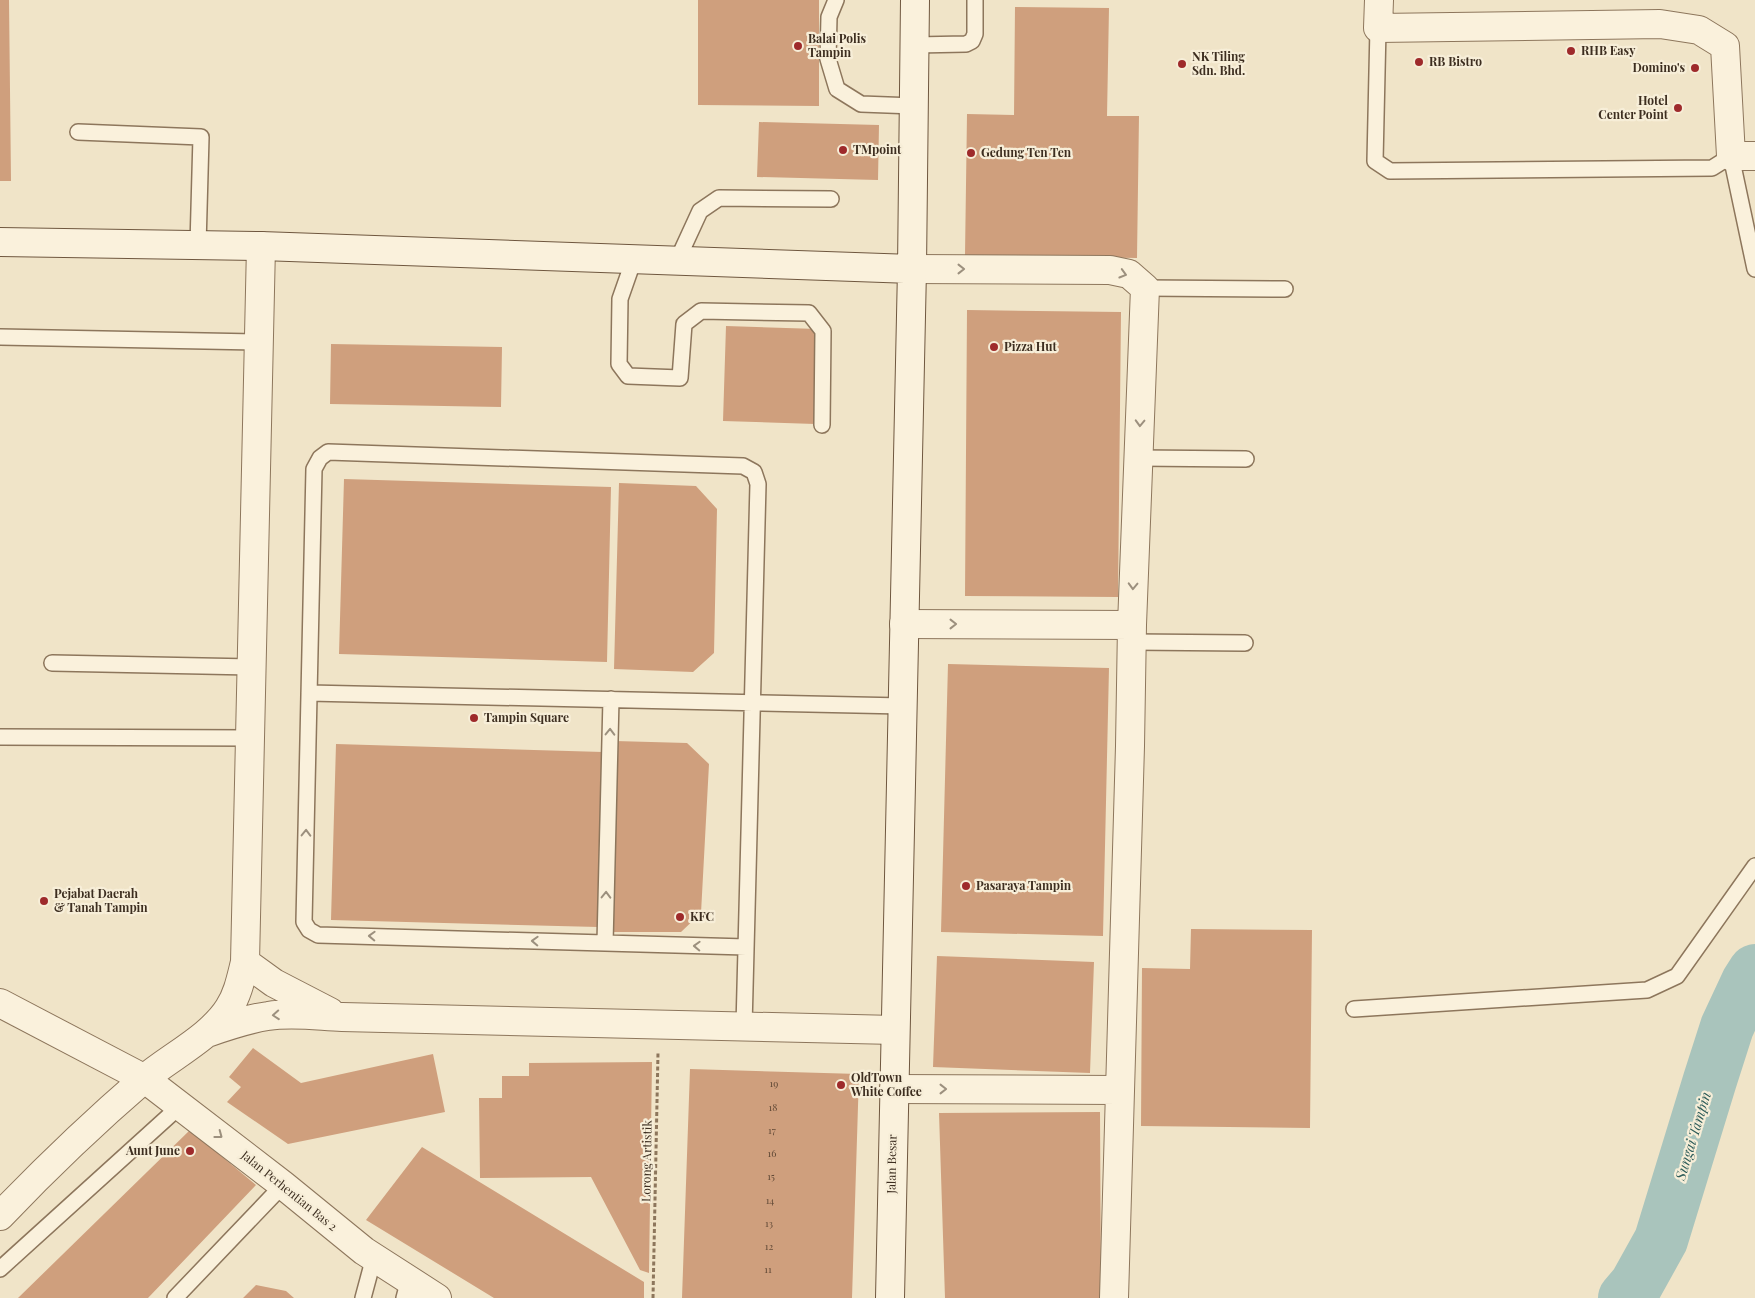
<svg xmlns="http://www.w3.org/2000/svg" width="1755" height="1298" font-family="'Playfair Display',serif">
  <rect width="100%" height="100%" fill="#f0e4c8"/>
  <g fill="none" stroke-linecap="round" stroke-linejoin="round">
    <path stroke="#a9c4bc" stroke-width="54" d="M 1625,1298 L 1636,1285 L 1661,1240 L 1710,1080 L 1727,1027 L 1748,982 L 1755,971"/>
  </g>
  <path fill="#cf9f7d" d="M 0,0 L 9,0 L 11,181 L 0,181 Z
    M 698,0 L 819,0 L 819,106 L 698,105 Z
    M 1015,7 L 1109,8 L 1107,116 L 1139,116 L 1137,258 L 965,255 L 967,114 L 1014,115 Z
    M 759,122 L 879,125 L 878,180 L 757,177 Z
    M 967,310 L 1121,312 L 1118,597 L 965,596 Z
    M 726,326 L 818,329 L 815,424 L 723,421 Z
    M 331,344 L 502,347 L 501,407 L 330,404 Z
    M 344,479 L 611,487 L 607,662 L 339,654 Z
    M 619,483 L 696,486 L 717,509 L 714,653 L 693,672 L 614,669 Z
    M 948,664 L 1109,668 L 1103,936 L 941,932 Z
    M 615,741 L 687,743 L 709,764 L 701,913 L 681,932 L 609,932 Z
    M 336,744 L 603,752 L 598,927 L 331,920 Z
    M 1191,929 L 1312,930 L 1310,1128 L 1141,1126 L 1142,968 L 1190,969 Z
    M 937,956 L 1094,962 L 1090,1073 L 933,1067 Z
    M 253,1048 L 301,1083 L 433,1054 L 445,1112 L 288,1144 L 227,1102 L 241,1087 L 229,1077 Z
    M 652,1062 L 649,1273 L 640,1270 L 591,1177 L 480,1178 L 479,1098 L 502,1098 L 502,1076 L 529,1076 L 529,1063 Z
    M 690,1069 L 859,1074 L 852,1298 L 682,1298 Z
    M 1100,1112 L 1101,1298 L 945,1298 L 939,1113 Z
    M 190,1130 L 256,1185 L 148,1298 L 18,1298 Z
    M 422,1147 L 644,1282 L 644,1298 L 494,1298 L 366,1220 Z
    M 256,1285 L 286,1291 L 294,1298 L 243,1298 Z"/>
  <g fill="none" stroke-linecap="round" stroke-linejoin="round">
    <g stroke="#8d765c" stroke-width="18">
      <path id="lane" d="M 836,0 L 829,17 L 828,59 L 837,89 L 861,104 L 914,106
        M 1378,28 L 1375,161 L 1390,171 L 1712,168 L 1731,156 L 1755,269
        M 915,45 L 966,44 L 972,41 L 975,34 L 975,0
        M 78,132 L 201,137 L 198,245
        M 634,259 L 620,299 L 619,364 L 628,376 L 680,378 L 684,324 L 701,311 L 809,313 L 823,331 L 822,425
        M 677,261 L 700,211 L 719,198 L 831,199
        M 1145,288 L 1285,289
        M 0,337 L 260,342
        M 1138,458 L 1246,459
        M 1132,642 L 1245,643
        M 52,663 L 252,667
        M 309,693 L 903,706
        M 0,737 L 250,738
        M 605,943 L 611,699
        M 1354,1009 L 1647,990 L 1677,976 L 1755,866
        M 744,1027 L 758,484 L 754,472 L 743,466 L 328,452 L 320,458 L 314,469 L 304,922 L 309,930 L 318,935 L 746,947
        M 0,1269 L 180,1106
        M 175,1298 L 283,1185
        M 363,1298 L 374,1257
        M 404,1298 L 409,1279"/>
    </g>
    <g stroke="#8d765c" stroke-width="30">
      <path id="street" d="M 1379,0 L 1378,28 L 1660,24 L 1699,30 L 1725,46 L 1731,156 L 1755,156
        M 912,269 L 1110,270 L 1129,274 L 1145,288 L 1132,625 L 1130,746 L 1114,1298
        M 904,624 L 1132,625
        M 245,962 L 274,983 L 330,1012
        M 0,1003 L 145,1079 L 283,1185 L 364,1251 L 437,1298
        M 207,1033 C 227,1026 247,1019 268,1016 C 292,1012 318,1016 342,1017 L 895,1030
        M 894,1089 L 1119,1090
        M 0,1216 C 46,1168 94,1122 144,1079 C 170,1057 211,1037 229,1008 C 238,994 241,978 245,962 L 261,246"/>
    </g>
    <g stroke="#6f573f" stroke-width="30">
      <path id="secondary" d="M 0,242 L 261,246 L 912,269
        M 890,1298 L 912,269 L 915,0"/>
    </g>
    <path stroke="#8d765c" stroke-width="3" stroke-dasharray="4 2.5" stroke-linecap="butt" d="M 653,1298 L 658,1053"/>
    <use href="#lane" stroke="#faf1dc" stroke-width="15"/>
    <use href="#street" stroke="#faf1dc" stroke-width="28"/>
    <use href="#secondary" stroke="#faf1dc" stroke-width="28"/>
  </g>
  <defs><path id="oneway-chevron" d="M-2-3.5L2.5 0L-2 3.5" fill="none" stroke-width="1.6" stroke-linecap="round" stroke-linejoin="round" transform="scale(1.25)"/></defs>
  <g stroke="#9c907e">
    <use href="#oneway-chevron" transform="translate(961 269)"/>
    <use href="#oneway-chevron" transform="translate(1123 274) rotate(16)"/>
    <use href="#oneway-chevron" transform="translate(1140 423) rotate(92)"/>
    <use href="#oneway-chevron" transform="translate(1133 586) rotate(92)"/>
    <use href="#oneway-chevron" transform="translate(953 624)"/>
    <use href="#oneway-chevron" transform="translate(610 732) rotate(-89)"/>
    <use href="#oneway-chevron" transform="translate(306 833) rotate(-89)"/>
    <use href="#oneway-chevron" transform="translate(606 895) rotate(-89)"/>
    <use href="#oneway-chevron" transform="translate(372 936) rotate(-178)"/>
    <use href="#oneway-chevron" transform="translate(535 941) rotate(-178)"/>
    <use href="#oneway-chevron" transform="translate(697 946) rotate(-178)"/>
    <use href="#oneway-chevron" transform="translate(276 1015) rotate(176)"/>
    <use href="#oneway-chevron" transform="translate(943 1089)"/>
    <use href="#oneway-chevron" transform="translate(219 1135) rotate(37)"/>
  </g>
  <g fill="#9e2a2b" stroke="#f7eed8" stroke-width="2">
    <circle cx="798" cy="46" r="5"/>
    <circle cx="1571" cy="51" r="5"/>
    <circle cx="1419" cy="62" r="5"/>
    <circle cx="1182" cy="64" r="5"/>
    <circle cx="1695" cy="68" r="5"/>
    <circle cx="1678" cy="108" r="5"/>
    <circle cx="843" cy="150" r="5"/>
    <circle cx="971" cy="153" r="5"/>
    <circle cx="994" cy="347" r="5"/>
    <circle cx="474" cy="718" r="5"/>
    <circle cx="966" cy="886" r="5"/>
    <circle cx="44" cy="901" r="5"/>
    <circle cx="680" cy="917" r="5"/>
    <circle cx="841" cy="1085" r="5"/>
    <circle cx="190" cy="1151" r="5"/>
  </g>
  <g text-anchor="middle" stroke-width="4.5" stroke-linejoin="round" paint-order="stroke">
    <g font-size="10" fill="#624a37">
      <text x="774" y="1087">19</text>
      <text x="773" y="1111">18</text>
      <text x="772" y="1134">17</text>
      <text x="772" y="1157">16</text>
      <text x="771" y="1180">15</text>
      <text x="770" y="1204">14</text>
      <text x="769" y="1227">13</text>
      <text x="769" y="1250">12</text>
      <text x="768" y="1273">11</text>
    </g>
    <g font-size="12" font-weight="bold" fill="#3d2e20" stroke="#f7eed8" text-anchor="start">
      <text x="808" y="43">Balai Polis<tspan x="808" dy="14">Tampin</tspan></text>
      <text x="1581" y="55">RHB Easy</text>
      <text x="1192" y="61">NK Tiling<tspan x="1192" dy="14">Sdn. Bhd.</tspan></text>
      <text x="1429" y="66">RB Bistro</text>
      <text x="1685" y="72" text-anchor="end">Domino's</text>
      <text x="1668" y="105" text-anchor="end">Hotel<tspan x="1668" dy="14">Center Point</tspan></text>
      <text x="853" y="154">TMpoint</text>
      <text x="981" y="157">Gedung Ten Ten</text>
      <text x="1004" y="351">Pizza Hut</text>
      <text x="484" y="722">Tampin Square</text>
      <text x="976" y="890">Pasaraya Tampin</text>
      <text x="54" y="898">Pejabat Daerah<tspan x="54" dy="14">&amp; Tanah Tampin</tspan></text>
      <text x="690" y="921">KFC</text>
      <text x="851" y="1082">OldTown<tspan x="851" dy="14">White Coffee</tspan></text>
      <text x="180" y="1155" text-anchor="end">Aunt June</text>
    </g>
    <g font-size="12" fill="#3d2e20" stroke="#f7eed8">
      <text transform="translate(647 1161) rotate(-89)" y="4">Lorong Artistik</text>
      <text transform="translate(892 1164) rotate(-89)" y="4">Jalan Besar</text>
      <text transform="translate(289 1191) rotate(39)" y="4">Jalan Perhentian Bas 2</text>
    </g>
    <g font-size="14" font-style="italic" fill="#2f5d5a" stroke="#f7eed8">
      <text transform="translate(1693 1136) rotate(-73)" y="5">Sungai Tampin</text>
    </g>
  </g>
</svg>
